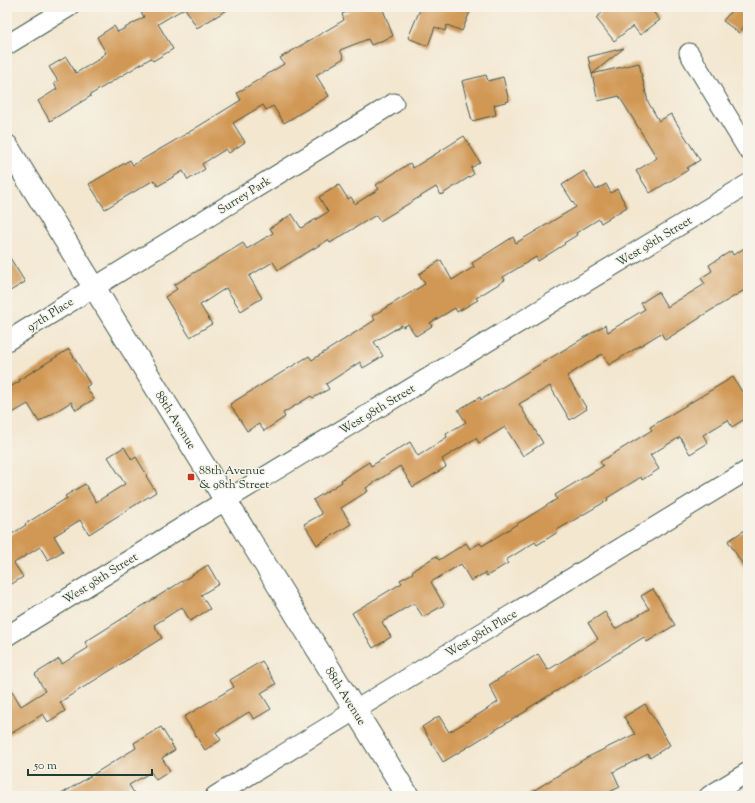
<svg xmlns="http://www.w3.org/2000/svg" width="755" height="803" font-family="'Sorts Mill Goudy',serif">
  <rect width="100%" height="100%" fill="#f7f3e8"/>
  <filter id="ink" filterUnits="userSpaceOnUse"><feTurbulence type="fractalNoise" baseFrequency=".025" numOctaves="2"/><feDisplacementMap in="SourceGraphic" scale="8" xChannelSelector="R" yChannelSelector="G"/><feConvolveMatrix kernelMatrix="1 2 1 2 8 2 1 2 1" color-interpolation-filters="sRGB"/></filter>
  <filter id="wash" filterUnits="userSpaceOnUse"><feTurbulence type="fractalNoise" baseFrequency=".012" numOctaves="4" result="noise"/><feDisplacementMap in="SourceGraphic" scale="16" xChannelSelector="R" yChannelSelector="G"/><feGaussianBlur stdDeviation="0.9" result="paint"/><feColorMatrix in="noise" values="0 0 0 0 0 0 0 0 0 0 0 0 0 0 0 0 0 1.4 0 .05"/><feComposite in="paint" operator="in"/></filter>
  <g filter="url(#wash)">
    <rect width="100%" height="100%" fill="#f3e7d0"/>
    <g id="blocks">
      <path fill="#d19854" d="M 149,7 L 232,7 L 197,28 L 185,8 L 158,24 L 173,49 L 153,61 L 151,58 L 90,95 L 91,96 L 50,121 L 38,101 L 57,89 L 54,83 L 58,81 L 49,67 L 66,57 L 76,73 L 101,58 L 100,57 L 106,53 L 97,37 L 114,26 L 118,32 L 144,17 L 141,12 Z
        M 359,7 L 382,7 L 393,36 L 371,45 L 368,39 L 340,50 L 344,58 L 316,75 L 329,96 L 284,123 L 273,106 L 266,110 L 263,105 L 233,123 L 245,142 L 229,153 L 226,149 L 202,164 L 205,169 L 188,180 L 183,171 L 158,186 L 154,180 L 105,209 L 89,184 L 130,160 L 133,165 L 191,131 L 241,100 L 237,93 L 284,64 L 280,58 L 344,20 L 342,14 Z
        M 421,7 L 472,7 L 462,31 L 447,25 L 445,31 L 435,27 L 428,46 L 408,38 Z
        M 609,7 L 649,7 L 660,20 L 640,35 L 633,26 L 614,41 L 596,18 Z
        M 734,7 L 748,7 L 748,21 L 739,33 L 723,21 Z
        M 624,48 L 592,74 L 588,57 Z
        M 639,63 L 648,102 L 659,121 L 671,114 L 700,160 L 687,168 L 688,170 L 650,193 L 636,171 L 657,158 L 619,96 L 598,101 L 592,74 Z
        M 486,75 L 488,81 L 503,77 L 509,101 L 494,105 L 496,115 L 472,121 L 462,81 Z
        M 464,136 L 480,162 L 471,168 L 474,174 L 441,195 L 436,187 L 380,221 L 376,215 L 330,243 L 328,240 L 278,270 L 273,262 L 249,276 L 262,298 L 241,311 L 226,288 L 200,305 L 212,324 L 190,337 L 165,297 L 177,289 L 174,285 L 243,243 L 247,249 L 273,233 L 270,228 L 292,214 L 301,228 L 328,212 L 319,197 L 339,185 L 348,199 L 351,197 L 355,204 L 379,189 L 376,185 L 410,163 L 413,168 Z
        M 584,171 L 596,190 L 606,184 L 611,193 L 617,189 L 627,207 L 601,223 L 599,219 L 576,233 L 577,235 L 564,243 L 565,244 L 538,261 L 536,257 L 503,277 L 505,280 L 476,298 L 478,300 L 457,312 L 455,308 L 430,323 L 432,326 L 416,336 L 408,324 L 403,327 L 402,325 L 374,342 L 383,356 L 363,368 L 360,362 L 326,384 L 329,389 L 313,398 L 311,396 L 283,413 L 285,417 L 264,431 L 259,424 L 247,431 L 230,404 L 309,356 L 312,360 L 375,320 L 372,316 L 425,284 L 419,274 L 441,260 L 452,280 L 474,267 L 472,263 L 513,237 L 516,243 L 576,207 L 562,185 Z
        M 748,246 L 748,288 L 700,317 L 700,318 L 665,340 L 661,333 L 609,365 L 602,354 L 567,376 L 587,409 L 570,420 L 550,386 L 519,404 L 543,443 L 523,456 L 505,427 L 479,443 L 476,438 L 442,459 L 446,467 L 413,487 L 400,466 L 366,488 L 368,491 L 341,508 L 351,524 L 317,545 L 304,524 L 322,514 L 313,500 L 342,482 L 341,480 L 369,462 L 371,466 L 410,442 L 418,456 L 447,437 L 446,434 L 466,422 L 458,410 L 480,397 L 481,400 L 605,325 L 608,332 L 645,309 L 641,303 L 658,292 L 667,307 L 705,284 L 701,278 L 712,271 L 709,265 L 731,251 L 733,255 Z
        M 7,253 L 25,282 L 7,293 Z
        M 69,349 L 90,384 L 86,387 L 94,399 L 76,410 L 71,402 L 39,422 L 28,404 L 7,416 L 7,389 L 20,381 L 19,380 Z
        M 733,377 L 748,402 L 748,417 L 732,427 L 728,420 L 703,435 L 708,443 L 690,454 L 680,437 L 650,455 L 659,469 L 642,480 L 641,477 L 607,498 L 608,500 L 557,530 L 558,532 L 537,545 L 535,542 L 506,560 L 508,563 L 487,576 L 485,573 L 471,581 L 461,564 L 431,582 L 444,605 L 423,617 L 414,603 L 382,622 L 391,637 L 373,648 L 352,613 L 402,583 L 400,580 L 413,573 L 412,571 L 436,556 L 439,560 L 466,543 L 470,549 L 480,543 L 482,546 L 557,499 L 555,495 L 603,466 L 600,462 L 652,430 L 650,427 Z
        M 124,447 L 132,460 L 136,457 L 147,475 L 146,476 L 156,492 L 89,534 L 80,520 L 54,536 L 63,551 L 48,560 L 40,547 L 14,563 L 23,577 L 7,587 L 7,537 L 26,525 L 25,524 L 67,498 L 65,496 L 85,484 L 96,502 L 125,484 L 108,457 Z
        M 748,528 L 748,573 L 728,541 Z
        M 208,565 L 219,584 L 201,595 L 210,609 L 190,621 L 182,607 L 154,625 L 162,638 L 60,702 L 65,711 L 48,722 L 43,714 L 7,736 L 7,683 L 21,706 L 45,691 L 35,674 L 59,659 L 62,664 L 88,648 L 85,642 Z
        M 653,589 L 675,625 L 647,642 L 644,637 L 527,709 L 528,710 L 443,762 L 422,727 L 439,716 L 449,732 L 481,713 L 498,702 L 489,685 L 538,654 L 548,670 L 598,639 L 588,623 L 605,612 L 615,629 L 649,609 L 641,596 Z
        M 262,661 L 276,684 L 261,693 L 271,709 L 254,719 L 249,712 L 216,732 L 221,740 L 205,750 L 184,717 L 234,687 L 230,680 Z
        M 645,704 L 670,745 L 650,758 L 648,754 L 613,772 L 620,787 L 601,796 L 525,796 L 586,758 L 635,734 L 624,717 Z
        M 161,727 L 175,750 L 162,758 L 170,771 L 156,780 L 151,772 L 129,785 L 136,796 L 58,796 L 136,748 L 134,743 Z"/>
    </g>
  </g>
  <g filter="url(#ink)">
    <use href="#blocks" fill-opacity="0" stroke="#3f564b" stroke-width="1"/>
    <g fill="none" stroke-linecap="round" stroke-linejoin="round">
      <g stroke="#3f564b" stroke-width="21">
        <path id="street" d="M 7,45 L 69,7
          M 689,53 L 748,150
          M 7,341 L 394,103
          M 7,636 L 195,519 L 748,184
          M 215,796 L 748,470
          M 709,796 L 748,772"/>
      </g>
      <g stroke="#3f564b" stroke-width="24">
        <path id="secondary" d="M 7,146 L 408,796"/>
      </g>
      <use href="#street" stroke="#fff" stroke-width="19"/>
      <use href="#secondary" stroke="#fff" stroke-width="22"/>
    </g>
  </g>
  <rect fill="#c8321e" stroke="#f7f3e8" stroke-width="1.5" x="187" y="473" width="8" height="8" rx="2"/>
  <g text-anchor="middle" stroke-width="3" stroke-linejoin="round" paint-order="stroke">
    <g font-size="12" fill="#1f3d34" stroke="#f7f3e8">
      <text transform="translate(244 195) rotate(-32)" y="4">Surrey Park</text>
      <text transform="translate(654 241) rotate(-31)" y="4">West 98th Street</text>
      <text transform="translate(50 314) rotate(-32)" y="4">97th Place</text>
      <text transform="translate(377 409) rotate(-31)" y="4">West 98th Street</text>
      <text transform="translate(176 420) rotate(58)" y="4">88th Avenue</text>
      <text transform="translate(100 578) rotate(-32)" y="4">West 98th Street</text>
      <text transform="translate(481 633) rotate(-31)" y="4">West 98th Place</text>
      <text transform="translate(346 696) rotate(58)" y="4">88th Avenue</text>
    </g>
    <g font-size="12" fill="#1f3d34" stroke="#f7f3e8" text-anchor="start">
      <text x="199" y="474">88th Avenue<tspan x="199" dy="14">&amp; 98th Street</tspan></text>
    </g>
  </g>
  <rect width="755" height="803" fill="none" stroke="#f7f3e8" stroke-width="24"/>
  <path d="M28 769v6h124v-6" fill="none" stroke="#1f3d34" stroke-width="2"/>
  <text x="34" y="769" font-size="12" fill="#1f3d34" stroke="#f7f3e8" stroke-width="3" paint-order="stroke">50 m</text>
</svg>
